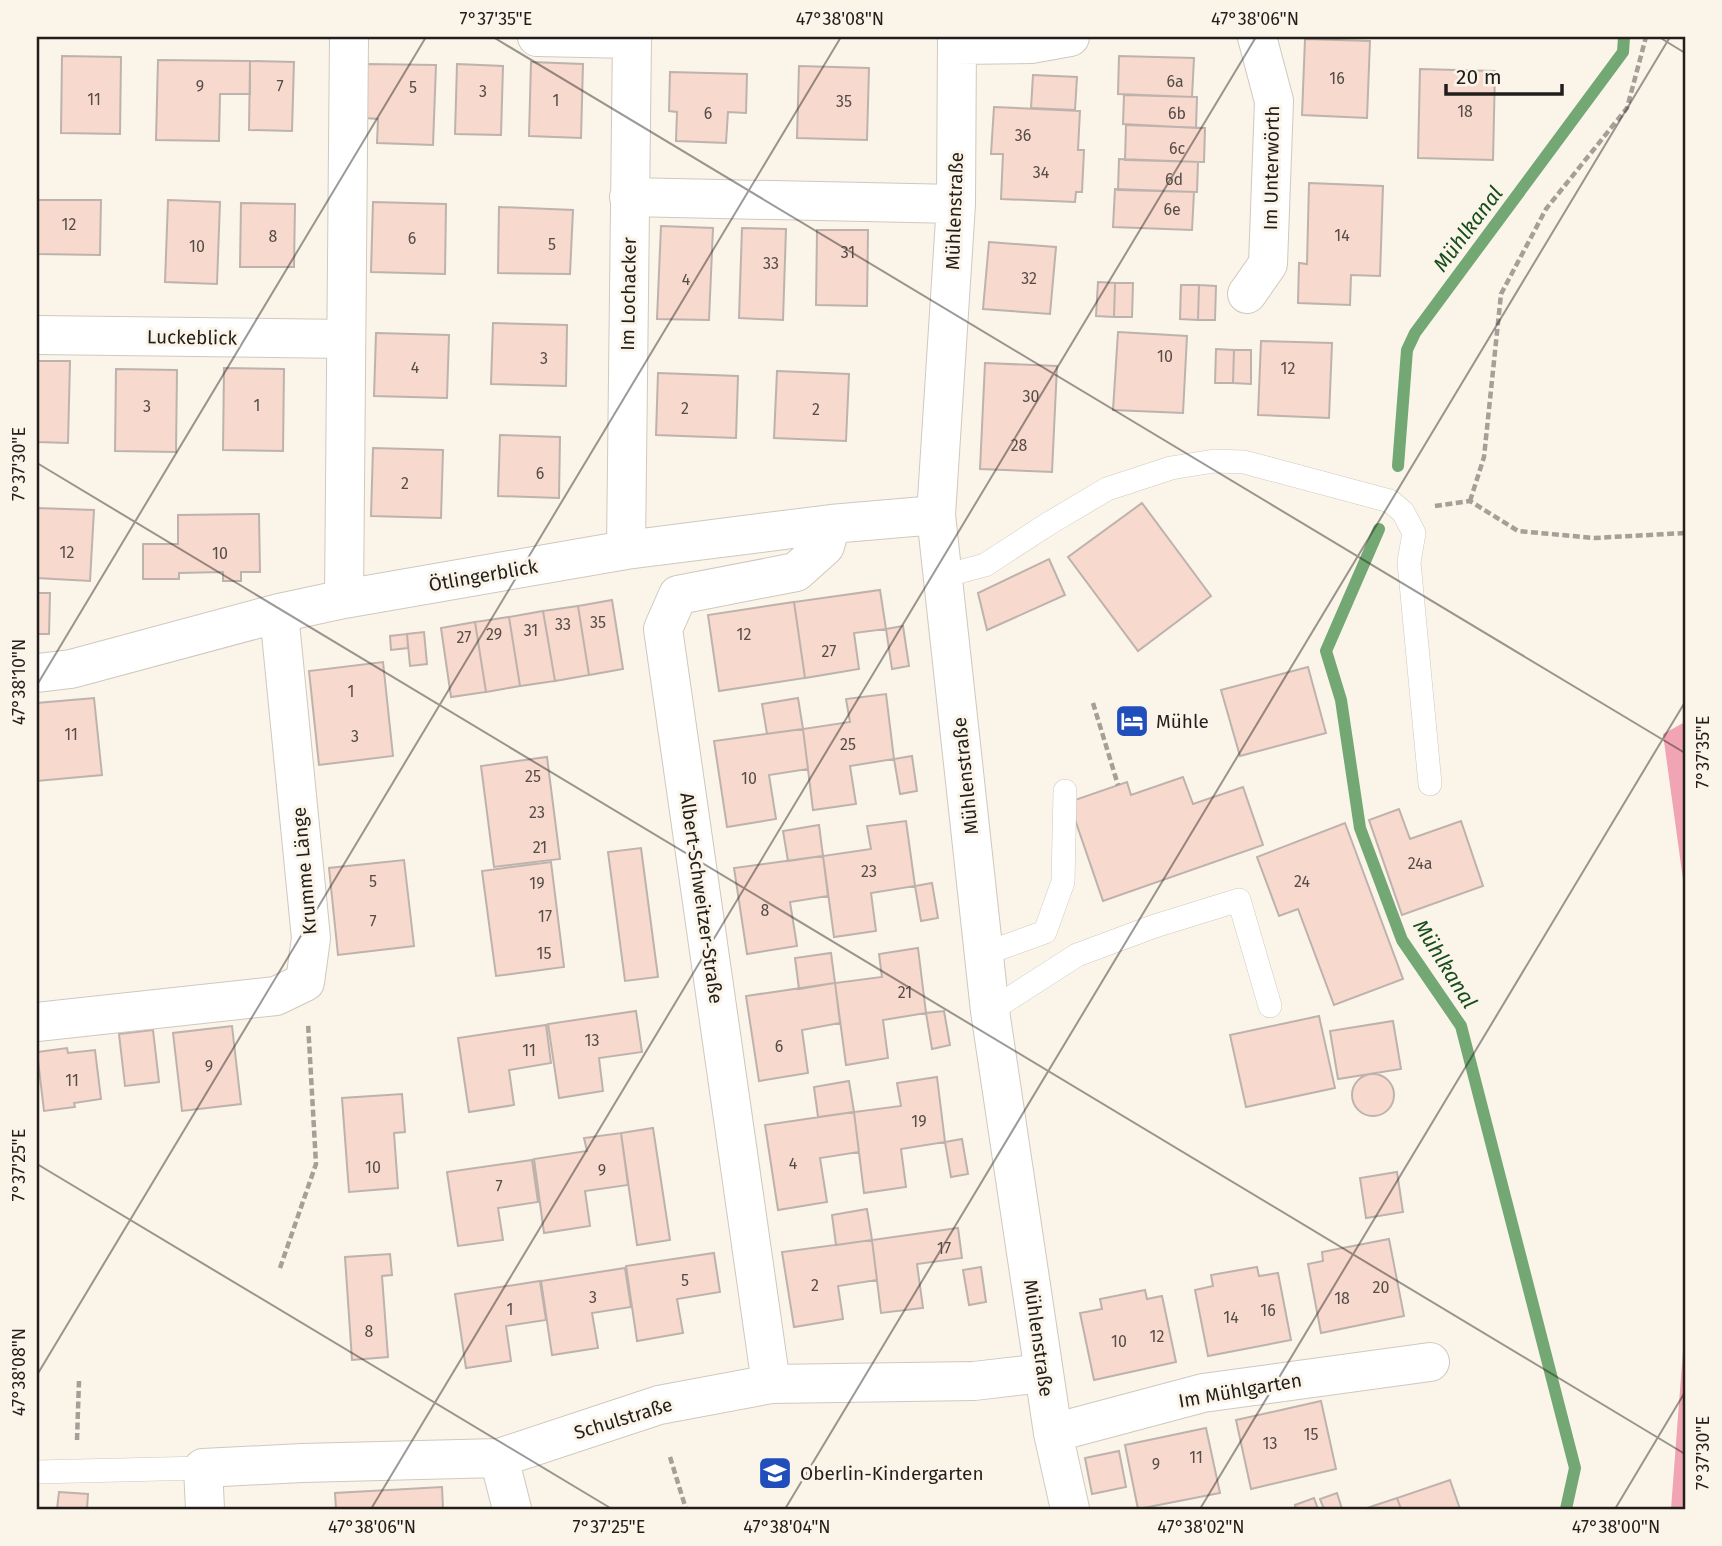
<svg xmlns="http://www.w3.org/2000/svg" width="1722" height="1546" font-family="'Fira Sans',sans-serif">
  <rect width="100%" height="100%" fill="#fbf4e9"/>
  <path fill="#f1a4b3" d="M 1685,722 L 1685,894 L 1663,734 Z
    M 1685,1324 L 1685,1509 L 1671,1509 Z"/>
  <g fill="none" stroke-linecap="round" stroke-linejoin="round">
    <path stroke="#73a874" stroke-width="12" d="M 1398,466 L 1407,350 L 1415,333 L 1623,52 L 1624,37
      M 1379,529 L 1326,651 L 1341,700 L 1360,828 L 1402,940 L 1461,1026 L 1575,1468 L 1566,1509"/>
  </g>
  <path fill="#f7d9ce" stroke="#beb2ad" stroke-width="2" d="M 1305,39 L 1370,41 L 1367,118 L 1302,115 Z
    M 62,56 L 121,57 L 120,134 L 61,133 Z
    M 1119,56 L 1194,58 L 1192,97 L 1118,94 Z
    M 158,60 L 250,61 L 250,94 L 220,94 L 219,141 L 156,140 Z
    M 250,61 L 294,62 L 292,131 L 249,130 Z
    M 531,62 L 583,64 L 581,138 L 529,136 Z
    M 367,64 L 436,65 L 433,145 L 377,143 L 378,119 L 366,118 Z
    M 457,64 L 503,66 L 501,135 L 455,134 Z
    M 799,66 L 869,68 L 867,140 L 797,138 Z
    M 1420,69 L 1495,71 L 1493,160 L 1418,158 Z
    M 670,72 L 747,74 L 746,113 L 728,112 L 726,143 L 676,141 L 677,112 L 669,111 Z
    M 1033,75 L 1077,77 L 1075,110 L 1031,108 Z
    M 1124,95 L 1197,97 L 1196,128 L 1123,124 Z
    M 994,107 L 1080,111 L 1078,150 L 1084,150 L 1082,192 L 1076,192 L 1075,202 L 1001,199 L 1003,154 L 991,154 Z
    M 1126,125 L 1205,128 L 1204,162 L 1125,160 Z
    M 1119,159 L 1198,162 L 1197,192 L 1118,190 Z
    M 1309,183 L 1383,186 L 1380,276 L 1351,275 L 1350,305 L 1298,303 L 1299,263 L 1307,264 Z
    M 1115,189 L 1194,192 L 1192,230 L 1113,227 Z
    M 37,200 L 101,200 L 100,255 L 37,254 Z
    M 168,200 L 220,202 L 217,284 L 165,282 Z
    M 373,202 L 446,204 L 445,274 L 371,272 Z
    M 241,203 L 295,204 L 294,267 L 240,267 Z
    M 499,207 L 573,210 L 570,274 L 498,273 Z
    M 661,226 L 713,228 L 709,320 L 657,319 Z
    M 742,228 L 786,229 L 783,320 L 739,318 Z
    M 817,230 L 868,230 L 867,306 L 816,305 Z
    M 989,242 L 1056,247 L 1050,314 L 983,309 Z
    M 1098,282 L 1115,283 L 1114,317 L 1096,316 Z
    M 1115,283 L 1133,283 L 1132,317 L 1114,317 Z
    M 1181,285 L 1199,285 L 1198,320 L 1180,319 Z
    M 1199,285 L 1216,286 L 1215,320 L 1198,320 Z
    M 493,323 L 567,325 L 566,386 L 491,384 Z
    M 1118,332 L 1187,336 L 1183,413 L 1113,410 Z
    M 376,333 L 449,335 L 447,398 L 374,396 Z
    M 1261,341 L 1332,343 L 1329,418 L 1258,415 Z
    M 1216,349 L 1234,350 L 1233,383 L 1215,383 Z
    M 1234,350 L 1251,350 L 1251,384 L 1233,383 Z
    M 37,361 L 70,361 L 68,443 L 37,442 Z
    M 985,363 L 1057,366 L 1052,472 L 980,469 Z
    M 224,368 L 284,369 L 283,451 L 223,450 Z
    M 116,369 L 177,370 L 176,452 L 115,451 Z
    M 777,371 L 849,374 L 846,441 L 774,438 Z
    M 658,373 L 738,376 L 736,438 L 656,435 Z
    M 500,435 L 560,437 L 559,498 L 498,496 Z
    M 373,448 L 443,450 L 441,518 L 371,516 Z
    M 1142,503 L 1211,596 L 1138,651 L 1068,557 Z
    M 37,508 L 94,510 L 90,581 L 37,578 Z
    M 259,514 L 260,572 L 241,572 L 241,581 L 223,581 L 223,572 L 179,573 L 179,579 L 143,579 L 143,544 L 178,544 L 178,515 Z
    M 1049,559 L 1065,595 L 987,630 L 978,593 Z
    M 880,590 L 886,629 L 854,633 L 859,669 L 805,678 L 794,602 Z
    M 37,593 L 50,593 L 49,634 L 37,634 Z
    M 612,600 L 623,669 L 589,675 L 578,606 Z
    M 794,602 L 805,678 L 719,691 L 708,615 Z
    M 578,606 L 589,675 L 555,681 L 543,611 Z
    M 543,611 L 555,681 L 520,686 L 509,617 Z
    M 509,617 L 520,686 L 486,692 L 475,622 Z
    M 475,622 L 486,692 L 451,697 L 441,628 Z
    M 903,626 L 909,666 L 892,669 L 886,629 Z
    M 424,632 L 427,664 L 410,666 L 407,634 Z
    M 407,634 L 408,648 L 391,650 L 390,636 Z
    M 383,662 L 393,756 L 319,765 L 309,671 Z
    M 1308,667 L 1326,733 L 1240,756 L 1221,690 Z
    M 886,694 L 894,759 L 850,766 L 856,804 L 813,810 L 803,729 L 850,722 L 846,699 Z
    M 94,698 L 102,775 L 37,781 L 37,703 Z
    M 798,698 L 803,729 L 767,734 L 762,704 Z
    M 803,729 L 808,769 L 769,775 L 776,819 L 727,827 L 714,741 Z
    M 912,756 L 917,791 L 900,794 L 894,759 Z
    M 547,757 L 560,859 L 494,867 L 481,766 Z
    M 1183,777 L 1193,804 L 1243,787 L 1263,845 L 1103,901 L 1069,802 L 1127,782 L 1131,795 Z
    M 1399,809 L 1410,839 L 1461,821 L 1483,886 L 1402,915 L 1369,820 Z
    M 906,821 L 915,886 L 871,893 L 876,931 L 834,937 L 823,856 L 871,849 L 867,826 Z
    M 1345,823 L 1403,979 L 1334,1005 L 1298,909 L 1279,916 L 1257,857 Z
    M 819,825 L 823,856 L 788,861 L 783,831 Z
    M 641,848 L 658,977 L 625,981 L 608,852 Z
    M 823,856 L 828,896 L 790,902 L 797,946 L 747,954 L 734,868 Z
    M 404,860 L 414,946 L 338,955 L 329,868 Z
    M 551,862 L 564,967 L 496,976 L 482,871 Z
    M 932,883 L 938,918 L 921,921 L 915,886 Z
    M 918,948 L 926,1013 L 883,1020 L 888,1058 L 846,1065 L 835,983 L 882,977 L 879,954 Z
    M 831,953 L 835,983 L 799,989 L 795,958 Z
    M 835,983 L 840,1023 L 802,1030 L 808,1073 L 759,1081 L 746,996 Z
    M 636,1011 L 642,1052 L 599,1058 L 603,1091 L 559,1098 L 548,1024 Z
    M 944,1011 L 950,1045 L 932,1049 L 926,1013 Z
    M 1319,1016 L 1335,1088 L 1246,1107 L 1230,1035 Z
    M 1393,1021 L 1401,1069 L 1338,1079 L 1330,1031 Z
    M 546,1025 L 551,1063 L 509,1070 L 514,1105 L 469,1112 L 458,1038 Z
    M 232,1026 L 241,1104 L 182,1111 L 173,1033 Z
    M 153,1030 L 159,1082 L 125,1086 L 119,1034 Z
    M 67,1048 L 68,1053 L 95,1050 L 101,1099 L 74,1103 L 75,1107 L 44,1111 L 37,1052 Z
    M1352 1095a21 21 0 1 1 42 0a21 21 0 1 1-42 0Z
    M 937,1077 L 945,1142 L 901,1149 L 906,1187 L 864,1193 L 854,1112 L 901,1106 L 897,1083 Z
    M 849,1081 L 854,1112 L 818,1117 L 814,1087 Z
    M 402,1094 L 405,1132 L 394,1133 L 398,1188 L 349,1192 L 342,1098 Z
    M 854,1112 L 859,1152 L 820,1158 L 827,1202 L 778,1210 L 765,1125 Z
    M 653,1128 L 670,1240 L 637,1245 L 621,1133 Z
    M 621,1133 L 628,1185 L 585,1191 L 590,1226 L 544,1233 L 534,1159 L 587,1151 L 584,1138 Z
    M 962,1139 L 968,1174 L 951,1177 L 945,1142 Z
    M 532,1160 L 538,1202 L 498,1208 L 503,1240 L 458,1246 L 447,1172 Z
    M 1397,1172 L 1403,1212 L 1366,1218 L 1360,1178 Z
    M 867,1209 L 872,1240 L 836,1245 L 832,1215 Z
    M 958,1228 L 962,1258 L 917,1264 L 923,1308 L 881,1313 L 872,1240 Z
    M 1389,1239 L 1404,1316 L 1321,1333 L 1308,1264 L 1323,1261 L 1322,1252 Z
    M 872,1240 L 877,1280 L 838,1286 L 843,1319 L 794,1327 L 782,1252 Z
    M 714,1253 L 720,1292 L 677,1299 L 683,1333 L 637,1341 L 626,1266 Z
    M 390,1254 L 392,1275 L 382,1276 L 388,1357 L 352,1360 L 345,1257 Z
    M 981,1267 L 986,1302 L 969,1305 L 963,1270 Z
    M 1257,1267 L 1259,1276 L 1278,1273 L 1291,1340 L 1208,1356 L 1195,1290 L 1213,1286 L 1211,1275 Z
    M 625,1268 L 631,1307 L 592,1313 L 598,1348 L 552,1355 L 541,1281 Z
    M 540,1281 L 546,1320 L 506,1326 L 511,1361 L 466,1368 L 455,1294 Z
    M 1145,1290 L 1147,1299 L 1162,1296 L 1176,1362 L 1094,1380 L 1080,1313 L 1102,1309 L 1100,1299 Z
    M 1321,1401 L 1336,1469 L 1251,1489 L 1236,1420 Z
    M 1206,1428 L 1220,1493 L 1138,1509 L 1125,1445 Z
    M 1119,1451 L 1126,1487 L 1092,1494 L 1085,1458 Z
    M 1450,1480 L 1460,1509 L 1401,1509 L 1397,1498 Z
    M 442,1487 L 443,1509 L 336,1509 L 335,1493 Z
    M 59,1492 L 88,1494 L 87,1509 L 57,1509 Z
    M 1337,1493 L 1342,1509 L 1324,1509 L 1320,1499 Z
    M 1314,1498 L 1318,1509 L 1296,1509 L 1295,1505 Z
    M 1397,1498 L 1401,1509 L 1364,1509 Z"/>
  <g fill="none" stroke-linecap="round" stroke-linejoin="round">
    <g stroke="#cfc8be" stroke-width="24">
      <path id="lane" d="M 944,576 L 985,565 L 1048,524 L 1107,489 L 1171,468 L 1214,461 L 1244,462 L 1390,501 L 1403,512 L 1414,533 L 1409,562 L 1430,784
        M 984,954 L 1045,932 L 1063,882 L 1065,791
        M 990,1011 L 1077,955 L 1155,926 L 1239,900 L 1270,1006
        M 37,1472 L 203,1468"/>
    </g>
    <g stroke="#cfc8be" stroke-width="40">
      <path id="street" d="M 537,37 L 632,39
        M 957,37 L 956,204 L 936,515 L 990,1011 L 1053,1433 L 1070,1509
        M 957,45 L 1031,44 L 1070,37
        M 629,197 L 956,204
        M 1247,294 L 1268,264 L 1274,101 L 1257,37
        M 37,335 L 346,339
        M 626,550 L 632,37
        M 344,599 L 349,37
        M 37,673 L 71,669 L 279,613 L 344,599 L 626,550 L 831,524 L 936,515
        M 37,1022 L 276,996 L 305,982 L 311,938 L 279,613
        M 771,1384 L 663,629 L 678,595 L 796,572 L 825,546 L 831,524
        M 1053,1433 L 1203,1393 L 1430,1362
        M 499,1458 L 512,1509
        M 205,1509 L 203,1468 L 302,1463 L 499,1458 L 659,1405 L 771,1384 L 974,1381 L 1044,1373"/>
    </g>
    <path stroke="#a59f97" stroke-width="4.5" stroke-dasharray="7 3.5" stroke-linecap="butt" d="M 1470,501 L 1484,457 L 1501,294 L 1546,209 L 1627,108 L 1646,37
      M 1435,506 L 1470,501 L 1518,531 L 1594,538 L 1685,533
      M 1093,703 L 1118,785
      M 280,1268 L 316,1164 L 308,1023
      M 77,1440 L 79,1381
      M 670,1457 L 686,1509"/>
    <use href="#lane" stroke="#fff" stroke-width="23"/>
    <use href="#street" stroke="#fff" stroke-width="38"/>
  </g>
  <path fill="none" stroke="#211e1b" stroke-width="2" stroke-opacity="0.45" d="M 493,37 L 1685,753M 1659,37 L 1685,53M 37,463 L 1685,1454M 37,685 L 426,37M 37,1164 L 612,1509M 37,1375 L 841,37M 371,1509 L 1256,37M 785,1509 L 1670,37M 1200,1509 L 1685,702M 1615,1509 L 1685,1392"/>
  <defs>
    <g id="hotel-square" transform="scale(1.75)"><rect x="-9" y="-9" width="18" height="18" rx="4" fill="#204fbc" stroke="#fbf4e9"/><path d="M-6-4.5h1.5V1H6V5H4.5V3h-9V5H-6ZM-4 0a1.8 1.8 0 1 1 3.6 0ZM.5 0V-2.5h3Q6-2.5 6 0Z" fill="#fff"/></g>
    <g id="school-square" transform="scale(1.75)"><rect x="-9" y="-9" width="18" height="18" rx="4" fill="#204fbc" stroke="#fbf4e9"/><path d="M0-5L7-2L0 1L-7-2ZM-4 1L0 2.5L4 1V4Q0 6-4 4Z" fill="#fff"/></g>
  </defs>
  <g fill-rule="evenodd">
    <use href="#hotel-square" x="1132" y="721"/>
    <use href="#school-square" x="775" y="1473"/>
  </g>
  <g text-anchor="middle" stroke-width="6" stroke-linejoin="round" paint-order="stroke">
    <g font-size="16" fill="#564d48">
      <text x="1337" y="84">16</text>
      <text x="1175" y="87">6a</text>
      <text x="200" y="92">9</text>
      <text x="280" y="92">7</text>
      <text x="413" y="93">5</text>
      <text x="483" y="97">3</text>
      <text x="94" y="105">11</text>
      <text x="556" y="106">1</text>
      <text x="844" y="107">35</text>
      <text x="1465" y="117">18</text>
      <text x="708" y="119">6</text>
      <text x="1177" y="119">6b</text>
      <text x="1023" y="141">36</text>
      <text x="1177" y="154">6c</text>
      <text x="1041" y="178">34</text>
      <text x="1174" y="185">6d</text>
      <text x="1172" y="215">6e</text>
      <text x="69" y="230">12</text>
      <text x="1342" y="241">14</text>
      <text x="273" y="242">8</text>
      <text x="412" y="244">6</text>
      <text x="552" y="250">5</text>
      <text x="197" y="252">10</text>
      <text x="848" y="258">31</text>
      <text x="771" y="269">33</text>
      <text x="1029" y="284">32</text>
      <text x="686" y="285">4</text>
      <text x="1165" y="362">10</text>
      <text x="544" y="364">3</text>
      <text x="415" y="373">4</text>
      <text x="1288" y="374">12</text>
      <text x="1031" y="402">30</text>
      <text x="257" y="411">1</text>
      <text x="147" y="412">3</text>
      <text x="685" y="414">2</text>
      <text x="816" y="415">2</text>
      <text x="1019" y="451">28</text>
      <text x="540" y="479">6</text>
      <text x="405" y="489">2</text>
      <text x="67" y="558">12</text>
      <text x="220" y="559">10</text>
      <text x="598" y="628">35</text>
      <text x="563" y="630">33</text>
      <text x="531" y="636">31</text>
      <text x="494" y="640">29</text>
      <text x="744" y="640">12</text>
      <text x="464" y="643">27</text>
      <text x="829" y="657">27</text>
      <text x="351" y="697">1</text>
      <text x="71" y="740">11</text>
      <text x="355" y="742">3</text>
      <text x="848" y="750">25</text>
      <text x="533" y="782">25</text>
      <text x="749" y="784">10</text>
      <text x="537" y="818">23</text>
      <text x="540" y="853">21</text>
      <text x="1420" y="869">24a</text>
      <text x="869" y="877">23</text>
      <text x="373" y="887">5</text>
      <text x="1302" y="887">24</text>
      <text x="537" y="889">19</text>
      <text x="765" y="916">8</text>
      <text x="545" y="922">17</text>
      <text x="373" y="927">7</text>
      <text x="544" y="959">15</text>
      <text x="905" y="998">21</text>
      <text x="592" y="1046">13</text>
      <text x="779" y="1052">6</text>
      <text x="529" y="1056">11</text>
      <text x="209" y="1072">9</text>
      <text x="72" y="1086">11</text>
      <text x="919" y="1127">19</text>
      <text x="793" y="1169">4</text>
      <text x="373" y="1173">10</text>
      <text x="602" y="1176">9</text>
      <text x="499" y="1192">7</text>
      <text x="944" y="1254">17</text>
      <text x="685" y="1286">5</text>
      <text x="815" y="1291">2</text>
      <text x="1381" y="1293">20</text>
      <text x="593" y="1303">3</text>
      <text x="1342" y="1304">18</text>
      <text x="510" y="1315">1</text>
      <text x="1268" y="1316">16</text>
      <text x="1231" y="1323">14</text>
      <text x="369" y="1337">8</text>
      <text x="1157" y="1342">12</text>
      <text x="1119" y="1347">10</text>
      <text x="1311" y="1440">15</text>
      <text x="1270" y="1449">13</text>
      <text x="1196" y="1463">11</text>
      <text x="1156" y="1470">9</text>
    </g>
    <g font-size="19" fill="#211e1b" stroke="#fbf4e9">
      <text transform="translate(1271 168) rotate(-89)" y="7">Im Unterwörth</text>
      <text transform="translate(954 211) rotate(-88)" y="7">Mühlenstraße</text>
      <text transform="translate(628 294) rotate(-89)" y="7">Im Lochacker</text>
      <text transform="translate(192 337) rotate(1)" y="7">Luckeblick</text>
      <text transform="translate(483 575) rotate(-10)" y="7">Ötlingerblick</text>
      <text transform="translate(965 776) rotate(-96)" y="7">Mühlenstraße</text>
      <text transform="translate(304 871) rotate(-95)" y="7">Krumme Länge</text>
      <text transform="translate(702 898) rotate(82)" y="7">Albert-Schweitzer-Straße</text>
      <text transform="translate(1039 1338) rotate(82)" y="7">Mühlenstraße</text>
      <text transform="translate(1240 1390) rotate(-10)" y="7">Im Mühlgarten</text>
      <text transform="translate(623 1418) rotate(-17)" y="7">Schulstraße</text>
    </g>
    <g font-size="19" fill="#211e1b" stroke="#fbf4e9" text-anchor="start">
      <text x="1156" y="728">Mühle</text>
      <text x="800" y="1480">Oberlin-Kindergarten</text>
    </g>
    <g font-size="21" font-style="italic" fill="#164d1c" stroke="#fbf4e9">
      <text transform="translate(1468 229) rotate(-53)" y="7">Mühlkanal</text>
      <text transform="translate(1445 964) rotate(58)" y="7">Mühlkanal</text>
    </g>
  </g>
  <rect width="1722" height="1546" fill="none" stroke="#fbf4e9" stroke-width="77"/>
  <path d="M1446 84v10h116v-10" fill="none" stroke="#211e1b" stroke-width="3.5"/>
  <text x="1456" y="84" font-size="21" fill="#211e1b" stroke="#fbf4e9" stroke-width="5" paint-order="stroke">20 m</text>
  <rect x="38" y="38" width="1646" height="1470" fill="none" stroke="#211e1b" stroke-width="2.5"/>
  <g font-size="18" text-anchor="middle" fill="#211e1b">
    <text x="496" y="25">7°37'35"E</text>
    <text x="840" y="25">47°38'08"N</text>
    <text x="1255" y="25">47°38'06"N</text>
    <text transform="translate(19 464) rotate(-90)" y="6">7°37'30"E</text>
    <text transform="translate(19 682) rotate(-90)" y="6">47°38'10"N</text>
    <text transform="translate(1703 752) rotate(-90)" y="6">7°37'35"E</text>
    <text transform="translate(19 1165) rotate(-90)" y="6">7°37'25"E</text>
    <text transform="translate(19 1372) rotate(-90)" y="6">47°38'08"N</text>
    <text transform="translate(1703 1453) rotate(-90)" y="6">7°37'30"E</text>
    <text x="372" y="1533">47°38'06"N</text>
    <text x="609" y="1533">7°37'25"E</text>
    <text x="787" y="1533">47°38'04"N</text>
    <text x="1201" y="1533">47°38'02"N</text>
    <text x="1616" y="1533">47°38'00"N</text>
  </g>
</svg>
